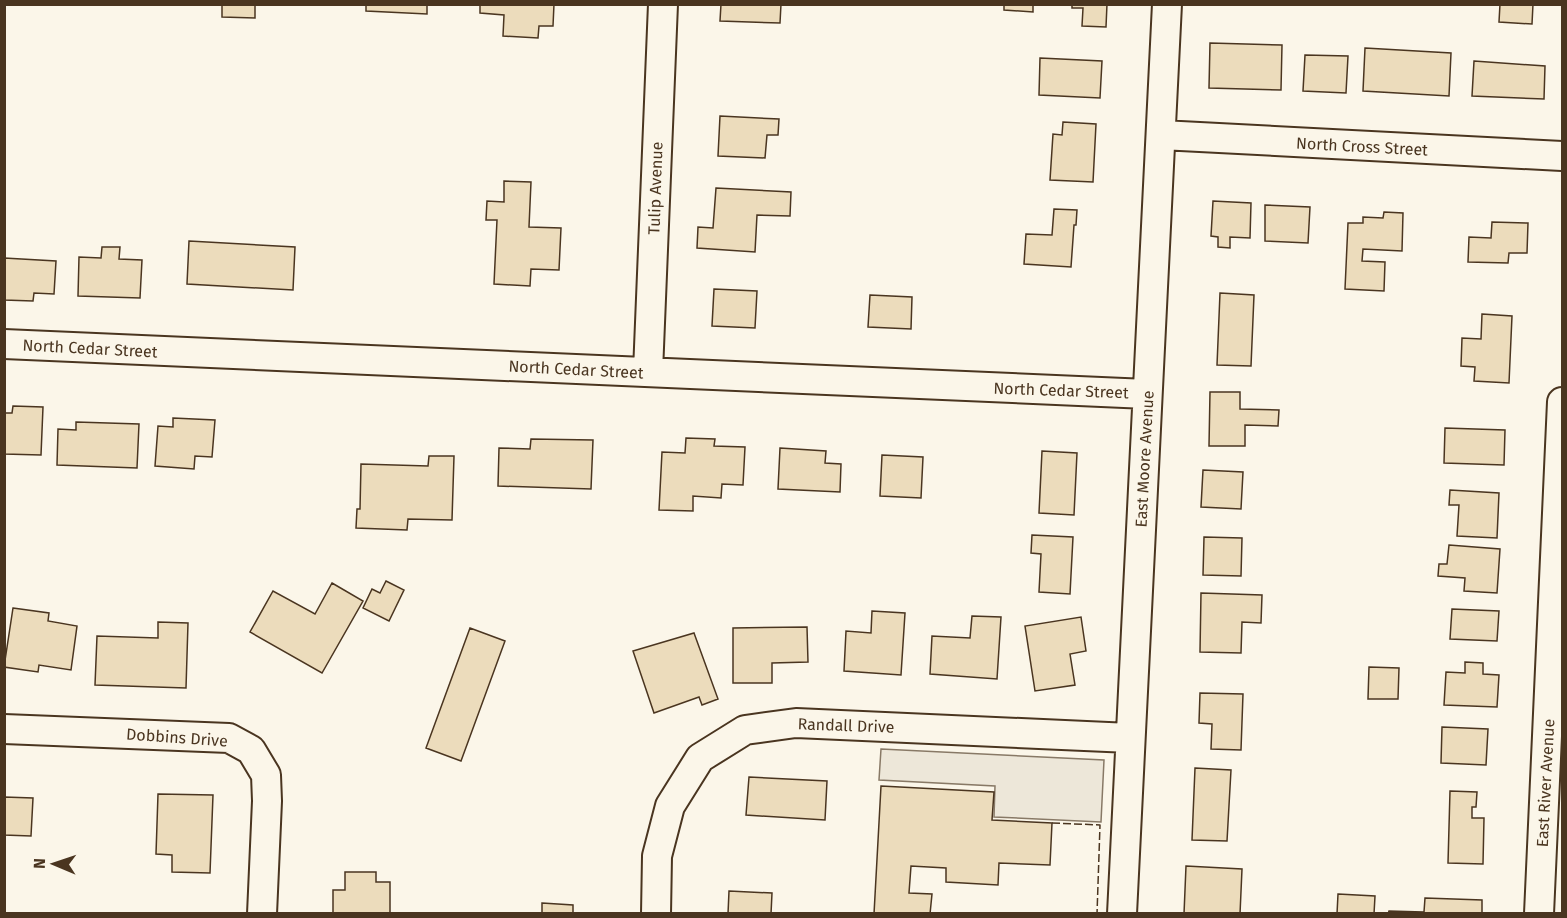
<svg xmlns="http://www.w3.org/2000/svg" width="1567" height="918" font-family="'Fira Sans',sans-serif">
  <rect width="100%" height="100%" fill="#fbf6e9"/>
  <path fill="#ede7d9" stroke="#887966" stroke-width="1.5" d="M 881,749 L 1104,760 L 1101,822 L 994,817 L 995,786 L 879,780 Z"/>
  <path fill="#ecdcbc" stroke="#4a3520" stroke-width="1.5" d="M 222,4 L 255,4 L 255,18 L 222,17 Z
    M 366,4 L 427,4 L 427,14 L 366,11 Z
    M 480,4 L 554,4 L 553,26 L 539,26 L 538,38 L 503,36 L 504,15 L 480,13 Z
    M 721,4 L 781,4 L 780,23 L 720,21 Z
    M 1004,4 L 1033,4 L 1033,12 L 1004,10 Z
    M 1072,4 L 1107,4 L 1106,27 L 1082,26 L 1083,8 L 1072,8 Z
    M 1500,4 L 1533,4 L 1532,24 L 1499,22 Z
    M 1210,43 L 1282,45 L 1281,90 L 1209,88 Z
    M 1365,48 L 1451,53 L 1449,96 L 1363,91 Z
    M 1305,55 L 1348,56 L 1346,93 L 1303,91 Z
    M 1040,58 L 1102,61 L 1100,98 L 1039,95 Z
    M 1474,61 L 1545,66 L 1544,99 L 1472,96 Z
    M 720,116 L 779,119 L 778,135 L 767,135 L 765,158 L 718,156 Z
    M 1063,122 L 1096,124 L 1093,182 L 1050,180 L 1053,134 L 1062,135 Z
    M 504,181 L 531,182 L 529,227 L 561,228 L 559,270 L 531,269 L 530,286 L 494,284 L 497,220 L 486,220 L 487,201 L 504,202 Z
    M 716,188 L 791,192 L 790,216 L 757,215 L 755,252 L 697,248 L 698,227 L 713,228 Z
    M 1213,201 L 1251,203 L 1250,238 L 1230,237 L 1230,248 L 1218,247 L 1218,237 L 1211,236 Z
    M 1265,205 L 1310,207 L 1308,243 L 1265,241 Z
    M 1054,209 L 1077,210 L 1076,225 L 1074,225 L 1071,267 L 1024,264 L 1026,234 L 1052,235 Z
    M 1384,212 L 1403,213 L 1402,251 L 1363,249 L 1362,261 L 1385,262 L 1384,291 L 1345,289 L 1348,223 L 1363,223 L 1363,217 L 1383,218 Z
    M 1492,222 L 1528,223 L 1527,253 L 1509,253 L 1508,263 L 1468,262 L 1469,237 L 1491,238 Z
    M 189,241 L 295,247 L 293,290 L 187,284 Z
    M 102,247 L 120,247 L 119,259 L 142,260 L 140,298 L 78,296 L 79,257 L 101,258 Z
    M 4,258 L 56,261 L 54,294 L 34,293 L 33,301 L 4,300 Z
    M 714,289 L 757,291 L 755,328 L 712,326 Z
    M 1220,293 L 1254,295 L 1251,366 L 1217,365 Z
    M 870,295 L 912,297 L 911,329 L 868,327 Z
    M 1482,314 L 1512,316 L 1509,383 L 1474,381 L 1475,367 L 1461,366 L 1462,338 L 1481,339 Z
    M 1210,392 L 1240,392 L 1240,409 L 1279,410 L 1278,426 L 1245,425 L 1245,446 L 1209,446 Z
    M 13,406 L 43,407 L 41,455 L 4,454 L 4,413 L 12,413 Z
    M 173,418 L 215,420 L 212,457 L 195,456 L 194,469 L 155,466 L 158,426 L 173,427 Z
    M 76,422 L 139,424 L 137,468 L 57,465 L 58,429 L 76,430 Z
    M 1445,428 L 1505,430 L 1504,465 L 1444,463 Z
    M 686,438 L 715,439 L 714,446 L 745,447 L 743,485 L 722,484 L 721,498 L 693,496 L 693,511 L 659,510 L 662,452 L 685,453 Z
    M 531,439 L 593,440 L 591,489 L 498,486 L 499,448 L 530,449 Z
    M 780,448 L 826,451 L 825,463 L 841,464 L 840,492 L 778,489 Z
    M 1042,451 L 1077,453 L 1074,515 L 1039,513 Z
    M 882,455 L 923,457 L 921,498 L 880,496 Z
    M 429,456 L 454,456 L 452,520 L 408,519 L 407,530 L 356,528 L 357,509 L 360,509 L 361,464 L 428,466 Z
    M 1203,470 L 1243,472 L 1241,509 L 1201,507 Z
    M 1450,490 L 1499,493 L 1497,538 L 1457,536 L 1459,505 L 1449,505 Z
    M 1032,535 L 1073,537 L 1070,594 L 1039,592 L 1041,554 L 1031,553 Z
    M 1204,537 L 1242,538 L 1241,576 L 1203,575 Z
    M 1449,545 L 1500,549 L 1497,593 L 1464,591 L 1465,578 L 1438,576 L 1439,564 L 1447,564 Z
    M 386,581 L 404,590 L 389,621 L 363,608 L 372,589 L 380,593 Z
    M 332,583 L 363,601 L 322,673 L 250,632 L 273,591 L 315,614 Z
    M 1201,593 L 1262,595 L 1261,623 L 1242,622 L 1241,653 L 1200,652 Z
    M 13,608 L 49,613 L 48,621 L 77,626 L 71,670 L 39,665 L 38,672 L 4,667 Z
    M 1452,609 L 1499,611 L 1497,641 L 1450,639 Z
    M 872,611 L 905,613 L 901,675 L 844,671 L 846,631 L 871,633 Z
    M 972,616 L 1001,617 L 997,679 L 930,674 L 932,636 L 970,638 Z
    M 1081,617 L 1086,651 L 1070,654 L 1075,685 L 1035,691 L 1025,626 Z
    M 158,622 L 188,623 L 186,688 L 95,685 L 97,636 L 158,638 Z
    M 807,627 L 808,662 L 772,663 L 772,683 L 733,683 L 733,628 Z
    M 470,628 L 505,641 L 461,761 L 426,748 Z
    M 694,633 L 718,699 L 702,705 L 699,697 L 654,713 L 633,651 Z
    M 1465,662 L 1483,663 L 1483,674 L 1499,675 L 1497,707 L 1444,705 L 1446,672 L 1465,673 Z
    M 1369,667 L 1399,668 L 1398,699 L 1368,699 Z
    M 1200,693 L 1243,694 L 1241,750 L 1211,749 L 1212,724 L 1199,723 Z
    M 1442,727 L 1488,729 L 1486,765 L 1441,763 Z
    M 1195,768 L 1231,770 L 1227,841 L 1192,840 Z
    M 749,777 L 827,781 L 825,820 L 746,815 Z
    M 881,786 L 994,792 L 992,820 L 1052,823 L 1050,865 L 999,863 L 998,885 L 946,882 L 946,868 L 911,866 L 909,893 L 932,894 L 930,914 L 874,914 Z
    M 1450,791 L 1477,792 L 1476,807 L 1472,807 L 1472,818 L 1484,818 L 1483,864 L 1448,863 Z
    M 158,794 L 213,795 L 210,873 L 172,872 L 172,855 L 156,854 Z
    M 4,797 L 33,798 L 31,836 L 4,835 Z
    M 1186,866 L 1242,869 L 1240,914 L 1184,914 Z
    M 345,872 L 376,872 L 376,882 L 390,882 L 390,914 L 333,914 L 333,890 L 345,890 Z
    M 729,891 L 772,893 L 771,914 L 728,914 Z
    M 1338,894 L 1375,896 L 1374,914 L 1337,914 Z
    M 1425,898 L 1482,900 L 1482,914 L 1388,914 L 1389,911 L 1424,912 Z
    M 542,903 L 573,905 L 573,914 L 542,914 Z"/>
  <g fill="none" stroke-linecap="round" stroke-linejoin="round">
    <g stroke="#4a3520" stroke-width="32">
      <path id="minor" d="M 1161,135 L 1562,156
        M 4,344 L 1147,394
        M 648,372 L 663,4
        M 4,729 L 229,738 L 251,750 L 266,775 L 267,801 L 262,914
        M 656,914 L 657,856 L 670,806 L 700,758 L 745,730 L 796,723 L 1130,738
        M 1122,914 L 1167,4
        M 1539,914 L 1562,402"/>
    </g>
    <use href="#minor" stroke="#fbf6e9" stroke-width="28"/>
    <path stroke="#4a3520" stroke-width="1.5" stroke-dasharray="8 3" stroke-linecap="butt" d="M 1052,823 L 1100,825 L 1097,914"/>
  </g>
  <g text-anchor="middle" stroke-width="4.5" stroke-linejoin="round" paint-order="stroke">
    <g font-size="16" fill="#4a3520" stroke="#fbf6e9">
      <text transform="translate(1362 146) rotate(3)" y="6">North Cross Street</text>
      <text transform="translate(655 188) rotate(-88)" y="6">Tulip Avenue</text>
      <text transform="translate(90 348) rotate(3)" y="6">North Cedar Street</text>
      <text transform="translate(576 369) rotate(3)" y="6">North Cedar Street</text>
      <text transform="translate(1061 390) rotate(2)" y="6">North Cedar Street</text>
      <text transform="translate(1144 459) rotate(-87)" y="6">East Moore Avenue</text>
      <text transform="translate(846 725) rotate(2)" y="6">Randall Drive</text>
      <text transform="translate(177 737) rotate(4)" y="6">Dobbins Drive</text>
      <text transform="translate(1545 783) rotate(-87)" y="6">East River Avenue</text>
    </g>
  </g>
  <rect width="1567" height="918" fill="none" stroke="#4a3520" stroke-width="12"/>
  <g transform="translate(54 864) rotate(272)" stroke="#fbf6e9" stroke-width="4.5" paint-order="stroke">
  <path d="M0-4.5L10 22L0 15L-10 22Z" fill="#4a3520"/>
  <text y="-9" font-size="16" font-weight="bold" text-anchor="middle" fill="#4a3520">N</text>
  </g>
</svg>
